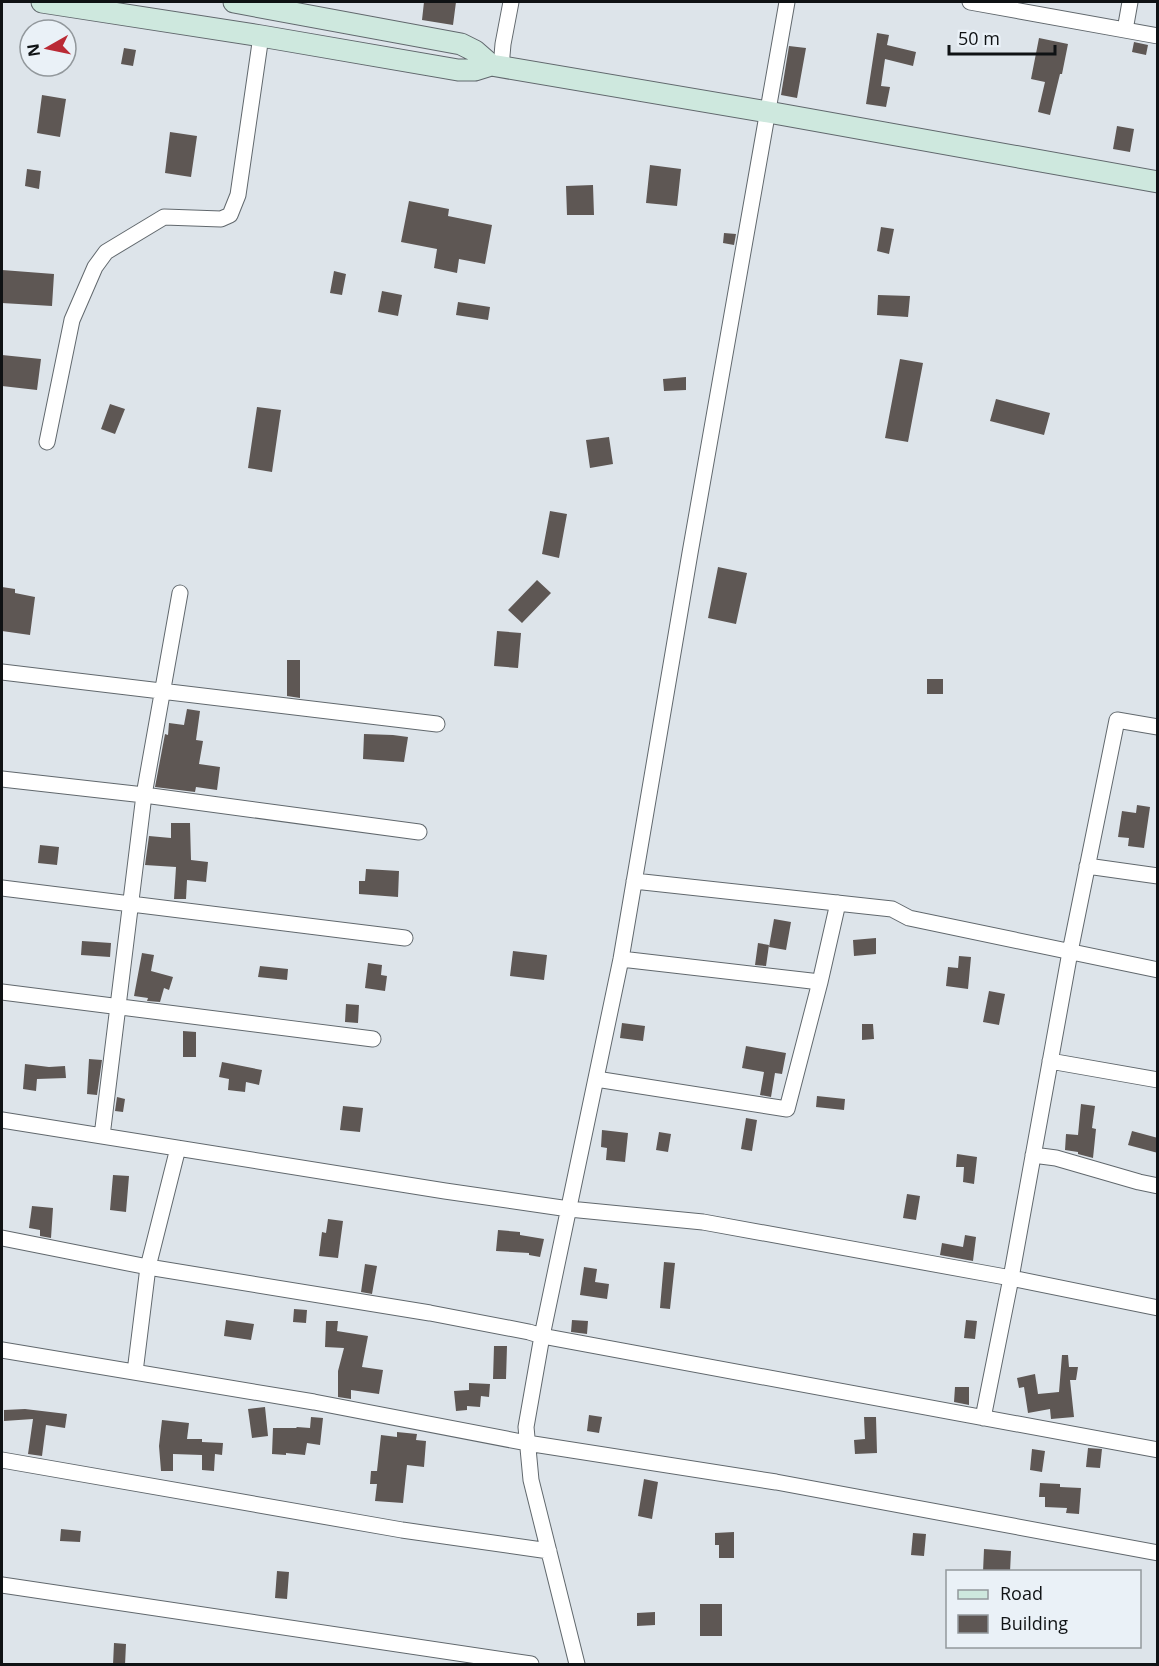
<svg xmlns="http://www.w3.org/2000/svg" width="1159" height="1666" font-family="'Open Sans',sans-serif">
  <rect width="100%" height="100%" fill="#dde4ea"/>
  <path fill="#5e5754" d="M 424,2 L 456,2 L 453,25 L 422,20 Z
    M 877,33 L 889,35 L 887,45 L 916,52 L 913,66 L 885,59 L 881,86 L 890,87 L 886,107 L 866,104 Z
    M 1039,38 L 1068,44 L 1062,74 L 1060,74 L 1050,115 L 1038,112 L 1045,82 L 1031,79 Z
    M 1134,42 L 1148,45 L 1146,55 L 1132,52 Z
    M 789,46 L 806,48 L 797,98 L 781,95 Z
    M 124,48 L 136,50 L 133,66 L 121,64 Z
    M 42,95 L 66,99 L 60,137 L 37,133 Z
    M 1117,126 L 1134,129 L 1130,152 L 1113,149 Z
    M 170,132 L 197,136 L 191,177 L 165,173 Z
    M 650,165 L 681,169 L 677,206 L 646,203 Z
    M 27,169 L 41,171 L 39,189 L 25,186 Z
    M 593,185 L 594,215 L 567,215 L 566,186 Z
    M 409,201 L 449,209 L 448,216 L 492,225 L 485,264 L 459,259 L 457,273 L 434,268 L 437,249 L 401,242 Z
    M 881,227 L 894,229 L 889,254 L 877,251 Z
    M 724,233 L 736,234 L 734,245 L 723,243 Z
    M 2,270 L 54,274 L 52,306 L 2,303 Z
    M 334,271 L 346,274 L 342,295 L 330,293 Z
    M 382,291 L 402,295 L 398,316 L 378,312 Z
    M 878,295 L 910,296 L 908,317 L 877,315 Z
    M 458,302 L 490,307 L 488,320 L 456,315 Z
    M 2,355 L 41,359 L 37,390 L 2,386 Z
    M 900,359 L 923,363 L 908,442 L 885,438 Z
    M 686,377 L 686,390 L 664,391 L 663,379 Z
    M 996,399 L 1050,413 L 1044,435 L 990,421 Z
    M 110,404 L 125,409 L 115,434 L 101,429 Z
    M 257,407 L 281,410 L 272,472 L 248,468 Z
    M 609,437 L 613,464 L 590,468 L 586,440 Z
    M 550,511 L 567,514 L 559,558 L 542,554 Z
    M 718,567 L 747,573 L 736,624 L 708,618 Z
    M 537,580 L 551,593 L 522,623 L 508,610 Z
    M 2,587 L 15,589 L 15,593 L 35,597 L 30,635 L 2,631 Z
    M 497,631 L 521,633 L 518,668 L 494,666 Z
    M 287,660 L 300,660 L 300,698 L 287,696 Z
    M 927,679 L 943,679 L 943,694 L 927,694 Z
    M 187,709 L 200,711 L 196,740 L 203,741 L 199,764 L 220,767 L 217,790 L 196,787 L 195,792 L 155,787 L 165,734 L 168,735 L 169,723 L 184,725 Z
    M 364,734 L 393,735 L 408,737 L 404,762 L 363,759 Z
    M 1137,805 L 1150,807 L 1144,848 L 1128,846 L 1129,838 L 1118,837 L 1122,811 L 1136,813 Z
    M 171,823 L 190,823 L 191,860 L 208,862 L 206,882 L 187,880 L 186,899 L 174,899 L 176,867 L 145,865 L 149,836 L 171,838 Z
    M 40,845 L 59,847 L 57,865 L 38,863 Z
    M 366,869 L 399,871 L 398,897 L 359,894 L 359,881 L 365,881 Z
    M 774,919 L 791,922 L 786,950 L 769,947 Z
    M 876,938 L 876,954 L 854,956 L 853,940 Z
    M 82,941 L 111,943 L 110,957 L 81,955 Z
    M 758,943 L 769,945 L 766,966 L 755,965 Z
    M 513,951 L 547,955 L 544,980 L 510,976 Z
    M 142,953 L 154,955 L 151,971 L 173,977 L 169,990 L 164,988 L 160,1002 L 147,1001 L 148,998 L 134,996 Z
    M 959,956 L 971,957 L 968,989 L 946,986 L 948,967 L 958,968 Z
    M 368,963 L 382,965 L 381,975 L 387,976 L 385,991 L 365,988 Z
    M 260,966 L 288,969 L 287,980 L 258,977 Z
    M 989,991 L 1005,994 L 999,1025 L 983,1022 Z
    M 346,1004 L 359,1005 L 358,1023 L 345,1022 Z
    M 622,1023 L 645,1026 L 643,1041 L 620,1038 Z
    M 862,1024 L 873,1024 L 874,1039 L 862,1040 Z
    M 183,1031 L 196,1032 L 196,1057 L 183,1057 Z
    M 746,1046 L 786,1053 L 782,1074 L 775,1073 L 771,1097 L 760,1095 L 764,1072 L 742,1068 Z
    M 89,1059 L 102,1060 L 97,1095 L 87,1094 Z
    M 222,1062 L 262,1070 L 259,1085 L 246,1082 L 245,1092 L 228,1090 L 229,1079 L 219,1077 Z
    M 25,1064 L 49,1067 L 65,1066 L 66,1078 L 37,1079 L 36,1091 L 23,1089 Z
    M 817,1096 L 845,1099 L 844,1110 L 816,1107 Z
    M 117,1097 L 125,1099 L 123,1112 L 115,1111 Z
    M 1081,1104 L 1095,1106 L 1092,1128 L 1096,1129 L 1093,1158 L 1078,1154 L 1078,1152 L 1065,1150 L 1066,1134 L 1078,1135 Z
    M 343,1106 L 363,1108 L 360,1132 L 340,1130 Z
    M 746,1118 L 757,1120 L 752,1151 L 741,1149 Z
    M 602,1130 L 628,1133 L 625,1162 L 606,1160 L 607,1148 L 601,1147 Z
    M 1132,1131 L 1158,1138 L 1158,1153 L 1128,1145 Z
    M 659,1132 L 671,1134 L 668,1152 L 656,1150 Z
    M 957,1154 L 977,1157 L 974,1184 L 963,1182 L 964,1167 L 956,1167 Z
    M 113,1175 L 129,1176 L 126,1212 L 110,1210 Z
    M 907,1194 L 920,1196 L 916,1220 L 903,1218 Z
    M 32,1206 L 53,1208 L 51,1238 L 40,1236 L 40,1230 L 29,1228 Z
    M 328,1219 L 343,1221 L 338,1258 L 319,1256 L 322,1232 L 326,1233 Z
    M 498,1230 L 520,1232 L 520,1235 L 544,1239 L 540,1257 L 529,1255 L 529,1253 L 496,1251 Z
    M 965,1235 L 976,1237 L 973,1261 L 940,1255 L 942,1243 L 963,1247 Z
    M 664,1262 L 675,1263 L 670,1309 L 660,1308 Z
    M 365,1264 L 377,1266 L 372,1294 L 361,1292 Z
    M 584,1267 L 597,1269 L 595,1282 L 609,1284 L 607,1299 L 580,1295 Z
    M 294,1309 L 307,1310 L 306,1323 L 293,1322 Z
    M 226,1320 L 254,1324 L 251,1340 L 224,1336 Z
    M 572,1320 L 588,1321 L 587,1334 L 571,1332 Z
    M 966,1320 L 977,1321 L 975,1339 L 964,1338 Z
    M 326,1321 L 338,1321 L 337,1331 L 368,1336 L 362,1367 L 383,1370 L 379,1394 L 351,1390 L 351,1399 L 338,1397 L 338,1371 L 344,1348 L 325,1347 Z
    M 494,1346 L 507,1346 L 506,1379 L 493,1379 Z
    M 1062,1355 L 1068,1355 L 1069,1367 L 1078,1367 L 1076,1380 L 1070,1380 L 1074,1417 L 1051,1419 L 1050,1409 L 1028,1413 L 1024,1387 L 1019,1388 L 1017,1378 L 1035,1374 L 1038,1394 L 1059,1392 Z
    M 469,1383 L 490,1384 L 489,1397 L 481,1396 L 480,1407 L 467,1406 L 467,1410 L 456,1411 L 454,1391 L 469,1390 Z
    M 955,1387 L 969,1387 L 969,1405 L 954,1402 Z
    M 265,1407 L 268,1436 L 252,1438 L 248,1409 Z
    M 25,1409 L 67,1414 L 65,1428 L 46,1425 L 42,1456 L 28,1454 L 33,1419 L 4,1421 L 4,1410 Z
    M 589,1415 L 602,1417 L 599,1433 L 587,1431 Z
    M 311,1417 L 323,1418 L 320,1445 L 307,1443 L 305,1455 L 286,1453 L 286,1455 L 272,1454 L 273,1428 L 296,1428 L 297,1427 L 310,1428 Z
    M 864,1417 L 876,1417 L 877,1453 L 855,1454 L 854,1440 L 865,1439 Z
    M 162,1420 L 189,1423 L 187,1439 L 202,1439 L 202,1442 L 223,1443 L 222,1455 L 215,1454 L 214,1471 L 202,1470 L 202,1455 L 173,1454 L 173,1471 L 161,1471 L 159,1446 Z
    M 397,1432 L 417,1434 L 416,1440 L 426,1441 L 424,1467 L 407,1465 L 403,1503 L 375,1501 L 377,1484 L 370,1484 L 371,1471 L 377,1471 L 381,1435 L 397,1437 Z
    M 1088,1448 L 1102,1449 L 1100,1468 L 1086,1467 Z
    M 1032,1449 L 1045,1451 L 1042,1472 L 1030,1470 Z
    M 644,1479 L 658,1482 L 652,1519 L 638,1516 Z
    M 1040,1483 L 1060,1484 L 1060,1487 L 1081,1488 L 1079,1514 L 1066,1513 L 1067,1508 L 1045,1507 L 1045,1497 L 1039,1497 Z
    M 61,1529 L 81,1531 L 80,1542 L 60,1541 Z
    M 734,1532 L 734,1558 L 719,1558 L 719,1545 L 715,1545 L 715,1533 Z
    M 913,1533 L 926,1534 L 924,1556 L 911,1555 Z
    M 984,1549 L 1011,1551 L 1010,1572 L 983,1572 Z
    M 277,1571 L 289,1572 L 287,1599 L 275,1598 Z
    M 700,1604 L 722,1604 L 722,1636 L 700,1636 Z
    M 655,1612 L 655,1625 L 637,1626 L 637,1613 Z
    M 114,1643 L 126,1644 L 125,1665 L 113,1665 Z"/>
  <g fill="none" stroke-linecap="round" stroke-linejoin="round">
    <g stroke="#61686d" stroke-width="17">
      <path id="minor" d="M 970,2 L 1158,36
        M 1125,30 L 1130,2
        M 501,67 L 503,44 L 511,2
        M 47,442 L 72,320 L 95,267 L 106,252 L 164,217 L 221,219 L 230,215 L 238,195 L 261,36
        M 2,672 L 437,724
        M 2,779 L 144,795 L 419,832
        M 1087,866 L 1158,876
        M 634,881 L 892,909 L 909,918 L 1158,970
        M 2,888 L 405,938
        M 621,959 L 820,982
        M 2,992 L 373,1039
        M 1050,1061 L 1158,1080
        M 596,1079 L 787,1109 L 820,982 L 838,903
        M 2,1120 L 445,1191 L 569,1209 L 703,1222 L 1011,1278 L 1158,1308
        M 102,1136 L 144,795 L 180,593
        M 1033,1155 L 1056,1158 L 1139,1182 L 1158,1186
        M 2,1238 L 148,1267 L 430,1313 L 529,1332 L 542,1336 L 1158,1450
        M 2,1350 L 314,1402 L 527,1443 L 776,1482 L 1158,1553
        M 135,1372 L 148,1267 L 178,1148
        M 983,1418 L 1011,1278 L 1070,952 L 1117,720 L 1158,727
        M 2,1460 L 402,1530 L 549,1551
        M 2,1585 L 531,1664
        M 577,1664 L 531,1480 L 526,1427 L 542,1336 L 621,959 L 690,553 L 787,2"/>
    </g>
    <g stroke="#61686d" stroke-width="23">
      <path id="secondary" d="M 42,2 L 261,36 L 458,70 L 475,70 L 491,65 L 768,112 L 1158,182
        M 234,2 L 461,44 L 475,51 L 491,65"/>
    </g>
    <use href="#minor" stroke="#fff" stroke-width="15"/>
    <use href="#secondary" stroke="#cee8de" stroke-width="21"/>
  </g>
  <rect width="1159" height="1666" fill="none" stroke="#0f1214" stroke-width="6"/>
  <rect x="946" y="1570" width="195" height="78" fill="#eaf1f7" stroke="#92989c" stroke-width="1.5"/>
  <rect x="958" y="1590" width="30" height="9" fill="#cee8de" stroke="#92989c" stroke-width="1.5"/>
  <text x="1000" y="1600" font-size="18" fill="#0f1214">Road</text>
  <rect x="958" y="1615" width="30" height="18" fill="#5e5754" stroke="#92989c" stroke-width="1.5"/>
  <text x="1000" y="1630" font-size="18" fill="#0f1214">Building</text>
  <g transform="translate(48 48) rotate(261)"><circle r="28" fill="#eaf1f7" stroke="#92989c" stroke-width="1.5"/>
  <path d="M0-4.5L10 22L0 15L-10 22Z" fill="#ba2a35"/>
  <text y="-9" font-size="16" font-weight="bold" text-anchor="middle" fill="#0f1214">N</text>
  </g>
  <path d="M949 45v9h106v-9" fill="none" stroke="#0f1214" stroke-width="3"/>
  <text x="958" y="45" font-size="18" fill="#0f1214" stroke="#eaf1f7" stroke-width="4.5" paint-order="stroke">50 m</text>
</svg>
